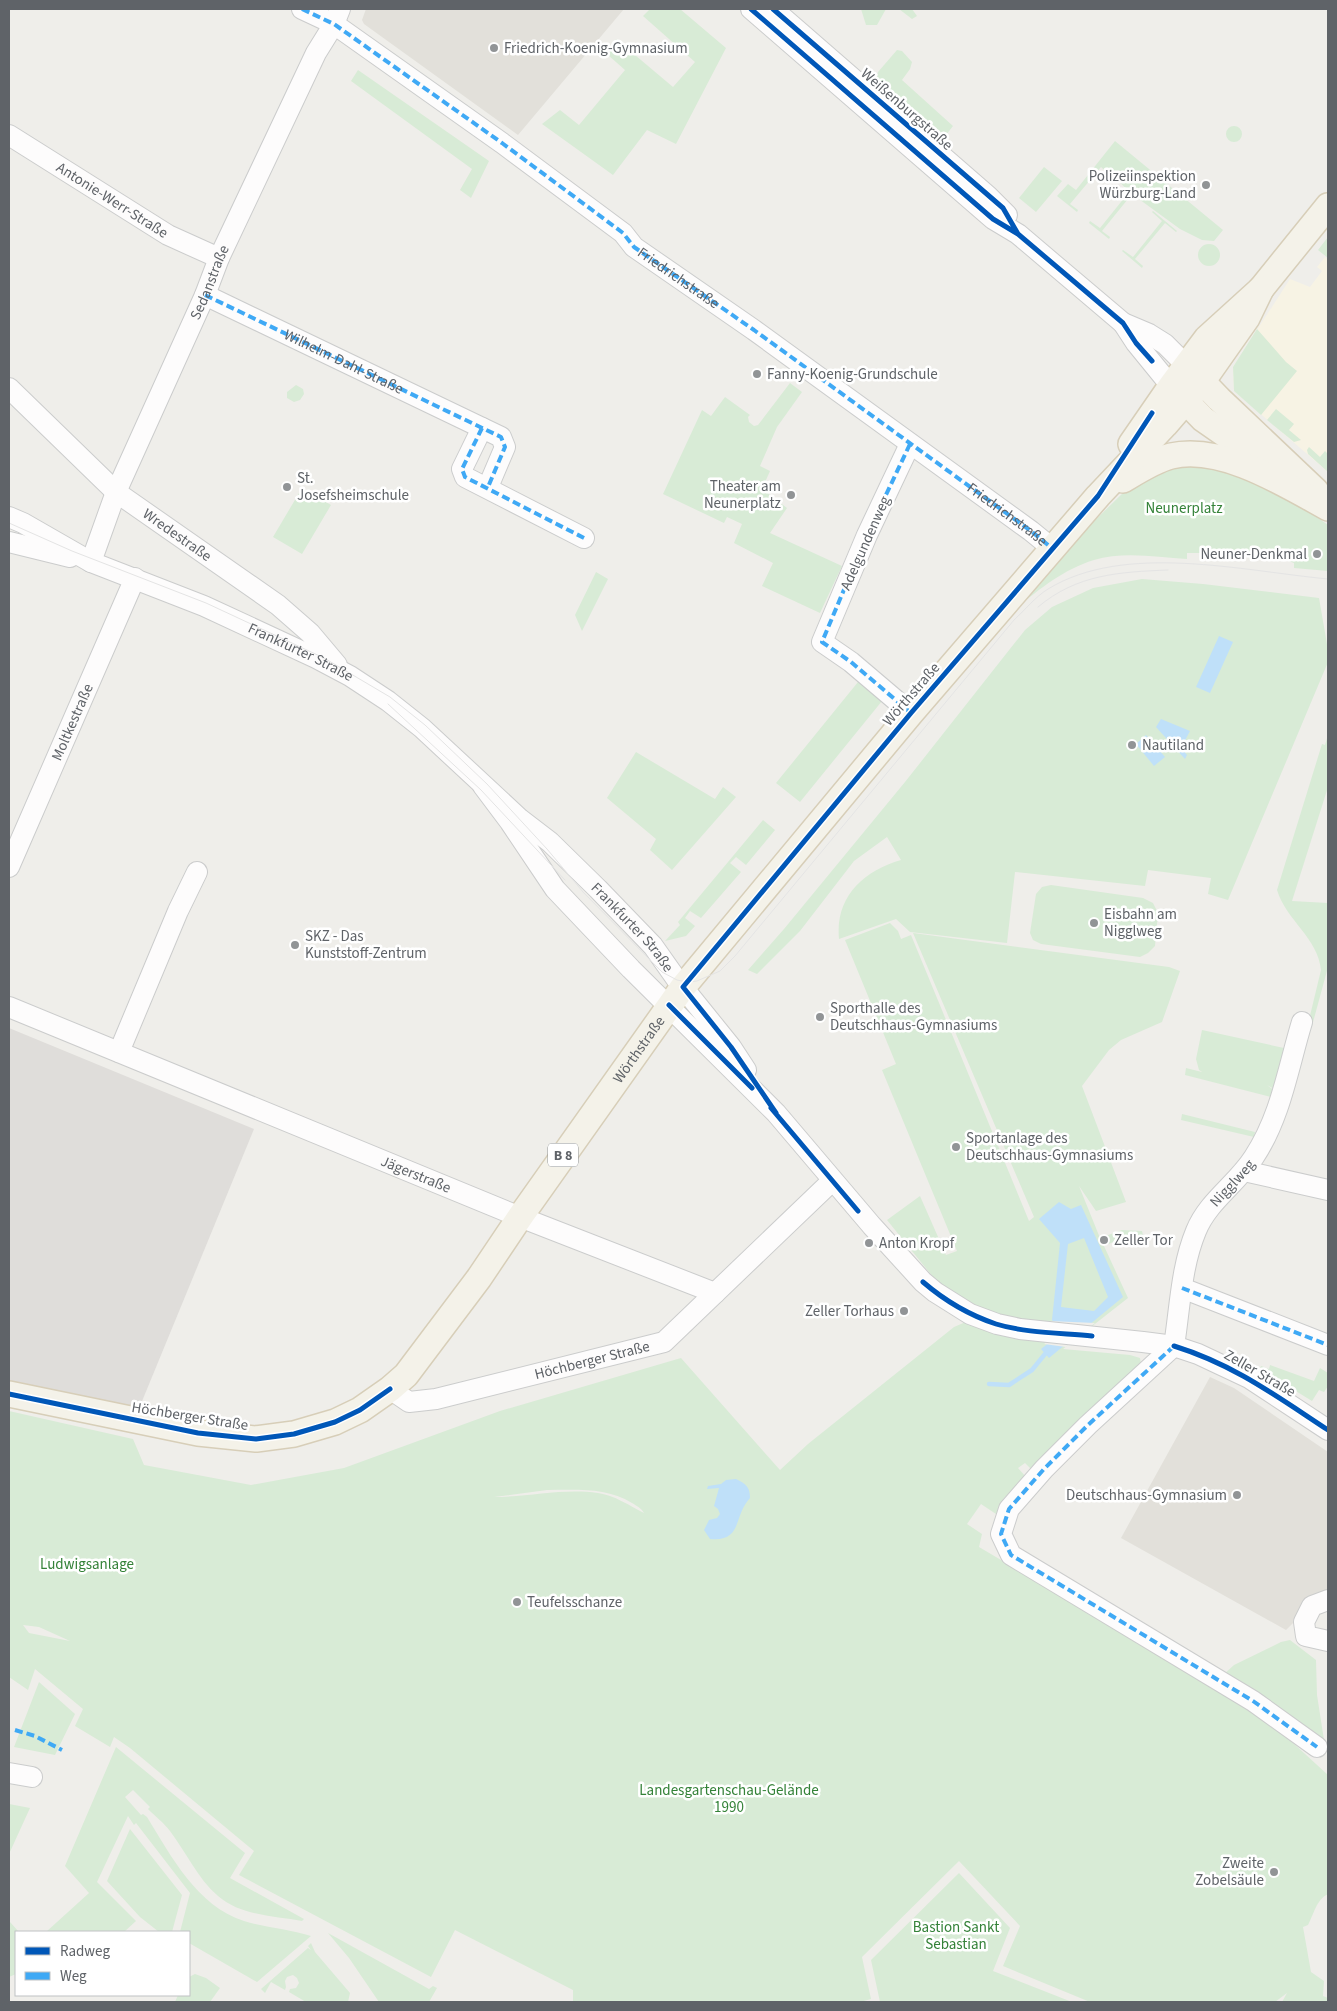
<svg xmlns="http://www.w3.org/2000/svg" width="1337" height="2011" font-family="'Source Sans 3',sans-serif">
  <rect width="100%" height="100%" fill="#efeeea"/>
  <path fill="#f7f3e4" d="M 1325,257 L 1328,260 L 1328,472 L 1234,391 L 1233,367 L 1290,279 L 1310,287 L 1322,271 L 1317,267 Z"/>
  <path fill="#dfddda" d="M 9,1028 L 254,1129 L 138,1411 L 9,1382 Z"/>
  <path fill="#e2e0da" d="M 366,9 L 624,9 L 518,135 L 364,24 L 362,20 Z
    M 1210,1377 L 1234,1388 L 1328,1452 L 1328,1595 L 1299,1617 L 1286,1630 L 1121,1538 Z"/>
  <path fill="#d8ebd6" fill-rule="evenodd" d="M 650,9 L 680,9 L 726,48 L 676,144 L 647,130 L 613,175 L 542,124 L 560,110 L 579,125 L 625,70 L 608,55 L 616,39 L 673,87 L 695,62 L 643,16 Z
    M 861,9 L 886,9 L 877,25 L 866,25 Z
    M 899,9 L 912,9 L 917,16 L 912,19 Z
    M 897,50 L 902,51 L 912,62 L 910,69 L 902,80 L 953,126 L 942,140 L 876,81 L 878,72 Z
    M 358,70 L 489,161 L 471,198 L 460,190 L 472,169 L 351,81 Z
    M1226 134a8 8 0 1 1 16 0a8 8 0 1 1-16 0Z
    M 1115,141 L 1223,230 L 1214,241 L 1202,240 L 1180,229 L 1132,194 L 1102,231 L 1110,237 L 1109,239 L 1089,223 L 1090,221 L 1100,228 L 1129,192 L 1113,175 L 1111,176 L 1101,167 L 1070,204 L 1078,210 L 1077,212 L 1057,196 L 1068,184 L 1076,190 Z
    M 1044,167 L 1062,181 L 1036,212 L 1019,198 Z
    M 1153,211 L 1177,231 L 1176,232 L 1165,223 L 1135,259 L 1143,266 L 1142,268 L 1122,251 L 1123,250 L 1133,257 L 1162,221 L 1152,212 Z
    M 1328,237 L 1328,258 L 1318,250 Z
    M1198 255a11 11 0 1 1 22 0a11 11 0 1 1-22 0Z
    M 1257,329 L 1286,362 L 1297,371 L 1261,415 L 1234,391 L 1233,367 Z
    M 790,383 L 802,392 L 777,427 L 760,466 L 770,471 L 762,489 L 787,508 L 770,533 L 842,566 L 820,613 L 762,586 L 773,563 L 734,543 L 742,524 L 727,517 L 724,523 L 663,494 L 702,410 L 711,416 L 725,397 L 750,415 L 748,417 L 749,422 L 754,426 L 758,425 Z
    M 296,385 L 303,389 L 304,394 L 300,400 L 294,402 L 287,398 L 287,392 Z
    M 1276,409 L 1294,424 L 1289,430 L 1301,440 L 1294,442 L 1267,420 Z
    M 1309,447 L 1320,457 L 1325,451 L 1328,454 L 1328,472 L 1308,454 L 1307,450 Z
    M 1221,465 L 1294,501 L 1328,525 L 1328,571 L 1294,568 L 1294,563 L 1286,560 L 1204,553 L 1187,553 L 1187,559 C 1157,557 1123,551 1094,560 C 1061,570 1035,593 1009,614 L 1081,534 L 1126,490 L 1162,467 Z
    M 302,488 L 331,505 L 302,554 L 273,537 Z
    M 596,572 L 608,579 L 582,631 L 575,615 Z
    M 1142,579 L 1203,584 L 1319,598 L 1328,650 L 1328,662 L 1228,900 L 1208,894 L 1211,878 L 1148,870 L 1145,886 L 1015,872 L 1007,943 L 910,932 L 896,919 L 839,939 C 835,897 863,871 901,860 L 887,837 L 854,861 L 800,931 L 757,974 L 748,970 L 784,929 L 905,782 L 1025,630 L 1052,607 L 1093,588 Z
    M 858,682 L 882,701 L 800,802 L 776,783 Z
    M 1328,735 L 1328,787 L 1292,901 L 1328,903 L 1328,967 L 1312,1026 L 1308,1024 L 1321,970 C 1318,938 1286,920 1277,890 L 1322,744 L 1325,745 Z
    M 636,752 L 715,799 L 723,787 L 736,797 L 672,870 L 650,850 L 656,839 L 607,798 Z
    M 763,820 L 775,830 L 746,865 L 736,857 L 730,863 L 741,872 L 701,918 L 690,911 L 685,918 L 695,926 L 686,936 L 665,941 L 680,925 L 678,922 Z
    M 1051,885 L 1143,898 L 1153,903 L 1158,913 L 1155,946 L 1148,953 L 1140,957 L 1041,944 L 1033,940 L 1030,933 L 1036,894 L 1042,887 Z
    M 890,923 L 898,931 L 901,939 L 911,935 L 1029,1221 L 1034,1217 L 913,933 L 1169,967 L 1180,971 L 1162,1022 L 1121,1040 L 1109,1050 L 1082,1086 L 1126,1202 L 1096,1211 L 1079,1186 L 1100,1238 L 1122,1230 L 1142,1231 L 1144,1239 L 1125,1237 L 1104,1246 L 1128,1298 L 1063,1349 L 1130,1355 L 1140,1358 L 1141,1364 L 1033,1471 L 1025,1463 L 1018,1468 L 1026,1477 L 1004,1498 L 996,1514 L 981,1504 L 967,1524 L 982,1534 L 979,1547 L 1126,1634 L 1255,1713 L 1292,1742 L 1328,1775 L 1328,1894 C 1316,1900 1314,1914 1308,1925 L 1303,1927 L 1311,1972 L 1324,1981 L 1323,1996 L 1328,1998 L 1328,2002 L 1282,2002 L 1287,1993 L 1275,2002 L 1090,2002 L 1003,1966 L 1020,1926 L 959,1861 L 862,1957 L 871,1999 L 860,2002 L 573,2002 L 573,1990 L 455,1930 L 431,1977 L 239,1875 L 254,1851 L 130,1748 L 114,1737 L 110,1747 L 75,1726 L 83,1709 L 35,1669 L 28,1690 L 9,1677 L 9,1411 L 133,1439 L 144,1465 L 251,1485 L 344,1468 L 500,1411 L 681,1358 L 780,1470 L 808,1444 L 954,1327 L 968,1321 L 974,1304 L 937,1282 L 887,1220 L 920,1196 L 946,1255 L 957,1251 L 882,1070 L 896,1064 L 845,940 ZM 547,1490 C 576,1490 606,1487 632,1503 C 637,1506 641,1508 644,1513 C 630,1506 614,1495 598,1493 C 563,1488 528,1497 494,1497 ZM 23,1625 L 39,1627 L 70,1641 L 29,1633 Z
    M 1202,1030 L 1284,1048 L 1276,1090 L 1267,1085 L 1275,1091 L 1271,1097 L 1185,1075 L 1186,1068 L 1202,1072 L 1199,1070 L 1196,1059 Z
    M 1182,1114 L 1255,1132 L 1254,1137 L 1181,1120 Z
    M 1270,1365 L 1314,1381 L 1320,1368 L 1328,1373 L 1328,1386 L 1324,1392 L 1319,1390 L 1312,1401 L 1260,1369 L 1261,1366 L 1269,1369 Z
    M 1290,1640 L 1316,1660 L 1317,1695 L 1324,1740 L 1223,1675 L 1234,1665 L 1281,1642 Z
    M 39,1682 L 75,1714 L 55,1755 L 14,1747 Z
    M 116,1747 L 245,1853 L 230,1878 L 304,1919 L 302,1921 C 275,1916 241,1916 218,1896 C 198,1879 186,1852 170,1831 C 164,1823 155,1816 148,1809 L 150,1807 L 133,1790 L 125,1797 L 141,1815 L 143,1814 L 147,1817 C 171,1856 197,1906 244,1921 C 266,1928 289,1929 311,1936 L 257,1982 L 189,1943 L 189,1932 L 180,1932 L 190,1893 L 136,1823 L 134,1825 L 128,1816 L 97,1882 L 136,1921 L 124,1932 L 46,1932 L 89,1893 L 65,1866 Z
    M 9,1804 L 30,1808 L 9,1854 Z
    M 130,1829 L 182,1895 L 172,1932 L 159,1932 L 140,1917 L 107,1881 Z
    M 959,1873 L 1010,1928 L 993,1971 L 1072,2002 L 880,2002 L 871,1960 Z
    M 10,1922 L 19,1932 L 16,1932 L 16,1974 L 9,1977 L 9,1923 Z
    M 328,1933 L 429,1989 L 433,1986 L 437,1988 L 429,2002 L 379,2002 L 349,1958 Z
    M 311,1943 L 315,1952 L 350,1993 L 348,2002 L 306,2002 L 289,1992 L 290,1989 L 296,1988 L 299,1983 L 297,1978 L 293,1975 L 287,1977 L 285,1981 L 286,1987 L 285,1990 L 271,1982 L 265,1993 L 261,1989 L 308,1948 L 311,1950 L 308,1946 Z
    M 195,1974 L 206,1978 L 220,1988 L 210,2002 L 175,2002 L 178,1995 L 189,1995 L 189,1977 Z"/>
  <path fill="#bfe0f9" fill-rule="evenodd" d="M 1219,636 L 1233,642 L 1210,693 L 1196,687 Z
    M 1161,719 L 1190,731 L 1181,748 L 1187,755 L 1185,759 L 1156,727 Z
    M 1146,735 L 1165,757 L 1154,766 L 1136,744 Z
    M 1059,1202 L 1071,1209 L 1081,1205 L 1123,1297 L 1049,1358 L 1041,1349 L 1061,1333 L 1052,1320 L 1060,1243 L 1039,1219 ZM 1084,1238 L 1108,1297 L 1094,1311 L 1061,1307 L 1068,1244 Z
    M 736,1479 C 746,1484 750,1487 750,1498 C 733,1516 743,1542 710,1539 L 704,1530 L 709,1520 L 717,1518 L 720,1514 L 718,1509 L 714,1506 L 719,1488 L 707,1489 L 708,1486 L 721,1484 L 726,1480 Z"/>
  <path fill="#efeeea" d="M 1050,1321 L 1095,1323 L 1066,1347 L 1044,1344 L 1057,1332 Z"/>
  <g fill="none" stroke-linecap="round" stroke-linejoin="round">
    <path stroke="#bfe0f9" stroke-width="4.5" d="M 989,1384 L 1009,1385 L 1032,1370 L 1045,1354"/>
    <g stroke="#cbcccc" stroke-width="22">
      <g id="minor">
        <path d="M 302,9 L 334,24 L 502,143 L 623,233 L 634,247 L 754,330 L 1031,531 L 1053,549"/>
        <path d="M 751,9 L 993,219 L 1018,234 L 1123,323 L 1149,334 L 1165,344 L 1186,365"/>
        <path d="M 773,9 L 988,196 L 1007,215"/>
        <path id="s1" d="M 9,135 L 168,235 L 219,258"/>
        <path id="s2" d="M 205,295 L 501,437 L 505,447 L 488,487"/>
        <path d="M 1123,323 L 1136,343 L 1171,386"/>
        <path id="s3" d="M 9,388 L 116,492 L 278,605 L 310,633 L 337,665"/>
        <path d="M 482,428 L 462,469 L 465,477 L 584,538"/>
        <path d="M 910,444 L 867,535 L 822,642 L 851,662 L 911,713"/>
        <path id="s4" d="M 9,517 L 23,523 L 91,562 L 204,606 L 316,658 L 350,676 L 388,701 L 422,728 L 520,819 L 550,842 L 598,889 L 653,946 L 677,980 L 731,1047 L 746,1070"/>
        <path d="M 9,542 L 70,557"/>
        <path id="s5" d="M 91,562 L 116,492 L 205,295 L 219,258 L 316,53 L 334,24 L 340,9"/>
        <path d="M 483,786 L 510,822 L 555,889 L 631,969 L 776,1113 L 872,1226 L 923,1282 L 935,1292 L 970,1314 L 997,1324 L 1020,1329 L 1143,1342 L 1174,1346 L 1198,1354 L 1249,1378 L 1328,1430"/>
        <path id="s6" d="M 9,867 L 135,578"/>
        <path id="s7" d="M 9,1007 L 520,1217 L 715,1293"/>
        <path d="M 119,1052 L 178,911 L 197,872"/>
        <path d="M 1244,1171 L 1328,1190"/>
        <path d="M 1182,1288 L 1328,1345"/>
        <path d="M 1174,1346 L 1088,1425 L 1044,1469 L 1009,1509 L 1001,1534 L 1011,1555 L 1253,1701 L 1317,1747"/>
        <path id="s8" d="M 1174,1346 C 1180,1308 1181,1267 1196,1231 C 1208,1201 1237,1184 1254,1157 C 1281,1116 1288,1068 1302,1022"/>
        <path id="s9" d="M 390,1389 L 409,1402 L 436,1399 L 664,1342 L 832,1181"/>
        <path d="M 1328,1600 L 1312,1606 L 1304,1622 L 1306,1636 L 1328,1641"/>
        <path d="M 9,1773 L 32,1777"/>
      </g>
    </g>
    <g stroke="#d7ceb8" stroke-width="28">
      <g id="major">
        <path d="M 1192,371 L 1219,399 L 1316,491"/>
        <path d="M 1175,390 L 1203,419 L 1269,465"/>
        <path d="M 1131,444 L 1171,386 L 1207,338 L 1261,289 L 1328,206"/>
        <path d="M 1123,480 C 1138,471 1155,460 1171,456 C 1222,444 1286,485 1328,508"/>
        <path id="s10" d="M 9,1394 L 198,1433 L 256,1439 L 294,1434 L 335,1422 L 360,1410 L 390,1389 L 406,1375 L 479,1278 L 520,1217 L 683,987 L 911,713 L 1098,496 L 1165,425 L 1202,382 L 1247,318 L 1261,289"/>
      </g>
    </g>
    <use href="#minor" stroke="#fdfcfc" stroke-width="20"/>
    <use href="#major" stroke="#f4f2e9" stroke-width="25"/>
    <path stroke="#e4e4e4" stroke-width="1" d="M 9,523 L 72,551 L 206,603 L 324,658 L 390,697 L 425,725 L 487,784 L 547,849 L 583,892 L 662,972 L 677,980 L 687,982 L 697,981 L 720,971 L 735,956 L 1014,620 C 1025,610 1035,597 1048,589 C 1125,542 1242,571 1328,579
      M 1038,607 C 1077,574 1120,572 1168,570
      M 388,704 L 481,790 L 565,880"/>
    <g stroke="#3fa9f5" stroke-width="4" stroke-dasharray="8 4" stroke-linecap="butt">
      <path id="s11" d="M 302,9 L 334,24 L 502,143 L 623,233 L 634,247 L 754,330 L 1031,531 L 1053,549"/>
      <path d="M 205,295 L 501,437 L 505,447 L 488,487"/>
      <path d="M 482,428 L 462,469 L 465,477 L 584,538"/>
      <path d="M 910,444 L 867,535 L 822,642 L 851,662 L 911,713"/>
      <path d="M 1182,1288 L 1328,1345"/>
      <path d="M 1174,1346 L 1088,1425 L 1044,1469 L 1009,1509 L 1001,1534 L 1011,1555 L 1253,1701 L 1317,1747"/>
      <path d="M 15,1730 L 35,1736 L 62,1750"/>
    </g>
    <g stroke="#fff" stroke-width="8">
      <path id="cycleway" d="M 751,9 L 993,219 L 1018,234 L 1123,323 L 1136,343 L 1152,361
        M 773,9 L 1003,208 L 1018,234
        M 669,1005 L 752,1088
        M 771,1108 L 858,1211
        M 776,1113 L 731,1047 L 683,987 L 911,713 L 1098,496 L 1152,413
        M 923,1282 C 944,1300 969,1315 996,1324 C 1025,1333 1062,1333 1092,1336
        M 1174,1346 C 1235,1365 1276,1396 1328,1430
        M 9,1394 L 198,1433 L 256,1439 L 294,1434 L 335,1422 L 360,1410 L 390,1389"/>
    </g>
    <use href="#cycleway" stroke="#0057b8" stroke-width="5"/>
  </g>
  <g fill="#919496" stroke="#fff" stroke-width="2">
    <circle cx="494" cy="48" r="5"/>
    <circle cx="1206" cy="185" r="5"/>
    <circle cx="757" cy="374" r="5"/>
    <circle cx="287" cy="487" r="5"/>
    <circle cx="791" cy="495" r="5"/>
    <circle cx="1317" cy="554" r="5"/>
    <circle cx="1132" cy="745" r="5"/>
    <circle cx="1094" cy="923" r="5"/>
    <circle cx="295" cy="945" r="5"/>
    <circle cx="820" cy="1017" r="5"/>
    <circle cx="956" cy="1147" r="5"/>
    <circle cx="1104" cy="1240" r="5"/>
    <circle cx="869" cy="1243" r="5"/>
    <circle cx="904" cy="1311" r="5"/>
    <circle cx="1237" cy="1495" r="5"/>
    <circle cx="517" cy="1602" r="5"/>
    <circle cx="1274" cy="1872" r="5"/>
  </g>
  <g text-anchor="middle" stroke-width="5" stroke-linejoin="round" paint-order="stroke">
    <rect fill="#fff" stroke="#8f9295" stroke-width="1" x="548" y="1143.5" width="30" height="23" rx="4"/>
    <g font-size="14" font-weight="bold" fill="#5f6368">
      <text x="563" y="1160">B 8</text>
    </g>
    <g font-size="15" fill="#5f6368" stroke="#fff" text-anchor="start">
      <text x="504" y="53">Friedrich-Koenig-Gymnasium</text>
      <text x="1196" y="181" text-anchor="end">Polizeiinspektion<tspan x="1196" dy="17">Würzburg-Land</tspan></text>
      <text x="767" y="379">Fanny-Koenig-Grundschule</text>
      <text x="297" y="483">St.<tspan x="297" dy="17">Josefsheimschule</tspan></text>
      <text x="781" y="491" text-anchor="end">Theater am<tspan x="781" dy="17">Neunerplatz</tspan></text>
      <text x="1307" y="559" text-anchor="end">Neuner-Denkmal</text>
      <text x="1142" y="750">Nautiland</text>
      <text x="1104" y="919">Eisbahn am<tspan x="1104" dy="17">Nigglweg</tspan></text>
      <text x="305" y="941">SKZ - Das<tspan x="305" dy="17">Kunststoff-Zentrum</tspan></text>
      <text x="830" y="1013">Sporthalle des<tspan x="830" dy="17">Deutschhaus-Gymnasiums</tspan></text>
      <text x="966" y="1143">Sportanlage des<tspan x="966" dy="17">Deutschhaus-Gymnasiums</tspan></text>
      <text x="1114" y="1245">Zeller Tor</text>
      <text x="879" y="1248">Anton Kropf</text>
      <text x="894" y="1316" text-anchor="end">Zeller Torhaus</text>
      <text x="1227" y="1500" text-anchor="end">Deutschhaus-Gymnasium</text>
      <text x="527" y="1607">Teufelsschanze</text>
      <text x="1264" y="1868" text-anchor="end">Zweite<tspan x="1264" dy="17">Zobelsäule</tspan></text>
    </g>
    <g font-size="15" fill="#5f6368" stroke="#fff">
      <text transform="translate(907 109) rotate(41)" y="5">Weißenburgstraße</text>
      <text dy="5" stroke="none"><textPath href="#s1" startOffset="122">Antonie-Werr-Straße</textPath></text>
      <text dy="5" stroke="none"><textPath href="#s11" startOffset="464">Friedrichstraße</textPath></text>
      <text dy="5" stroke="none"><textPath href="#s5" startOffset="304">Sedanstraße</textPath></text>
      <text dy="5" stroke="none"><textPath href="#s2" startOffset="154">Wilhelm-Dahl-Straße</textPath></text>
      <text dy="5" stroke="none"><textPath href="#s11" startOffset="869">Friedrichstraße</textPath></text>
      <text dy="5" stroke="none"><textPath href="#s3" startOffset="224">Wredestraße</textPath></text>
      <text transform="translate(865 543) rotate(-66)" y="5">Adelgundenweg</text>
      <text dy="5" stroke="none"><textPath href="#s4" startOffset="322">Frankfurter Straße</textPath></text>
      <text transform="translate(911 694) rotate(-49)" y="5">Wörthstraße</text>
      <text dy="5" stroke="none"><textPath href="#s6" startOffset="158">Moltkestraße</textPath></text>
      <text dy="5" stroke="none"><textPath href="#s4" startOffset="756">Frankfurter Straße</textPath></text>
      <text dy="5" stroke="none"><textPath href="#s10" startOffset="818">Wörthstraße</textPath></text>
      <text dy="5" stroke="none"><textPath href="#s7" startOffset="440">Jägerstraße</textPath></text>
      <text dy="5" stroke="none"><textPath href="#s8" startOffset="178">Nigglweg</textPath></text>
      <text dy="5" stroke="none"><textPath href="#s9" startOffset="211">Höchberger Straße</textPath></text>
      <text transform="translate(1260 1373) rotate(30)" y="5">Zeller Straße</text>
      <text transform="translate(190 1416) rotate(9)" y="5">Höchberger Straße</text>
    </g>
    <g font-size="15" fill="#348238" stroke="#fff">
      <text x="1184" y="513">Neunerplatz</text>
      <text x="87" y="1569">Ludwigsanlage</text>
      <text x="729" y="1795">Landesgartenschau-Gelände<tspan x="729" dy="17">1990</tspan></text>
      <text x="956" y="1932">Bastion Sankt<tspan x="956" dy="17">Sebastian</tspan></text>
    </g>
  </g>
  <rect width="1337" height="2011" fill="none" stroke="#5f6368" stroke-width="20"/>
  <rect x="15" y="1931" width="175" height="65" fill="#ffffff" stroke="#bfc1c3"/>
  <rect x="25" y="1947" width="25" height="8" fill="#0057b8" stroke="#bfc1c3"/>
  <text x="60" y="1956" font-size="15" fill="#5f6368">Radweg</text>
  <rect x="25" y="1972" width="25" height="8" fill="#3fa9f5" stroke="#bfc1c3"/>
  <text x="60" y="1981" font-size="15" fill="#5f6368">Weg</text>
</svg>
